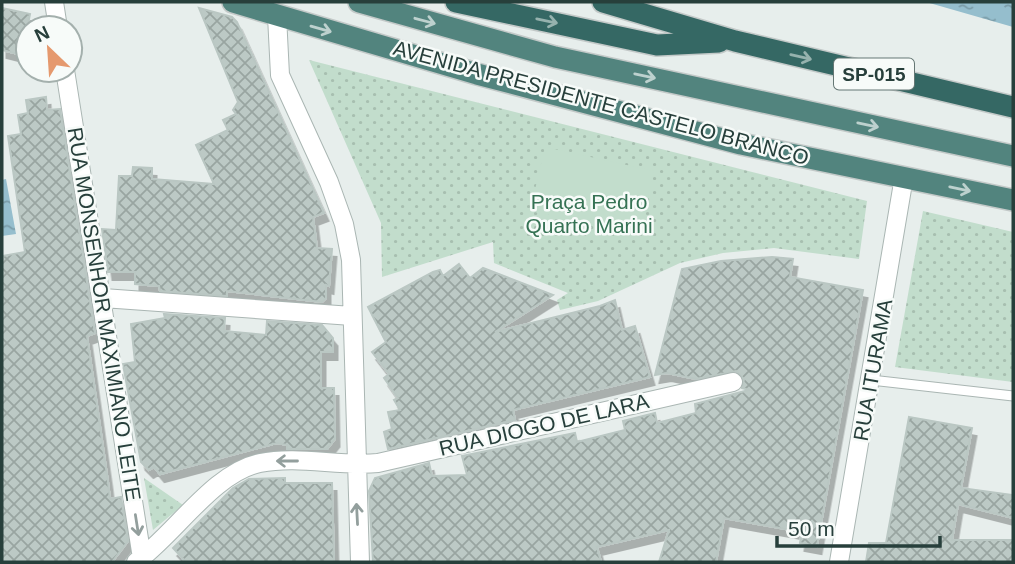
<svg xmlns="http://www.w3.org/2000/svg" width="1015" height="564" font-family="Helvetica,sans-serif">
  <defs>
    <pattern id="park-dots" width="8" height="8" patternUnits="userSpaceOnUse" patternTransform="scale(1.75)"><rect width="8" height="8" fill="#c2ddcc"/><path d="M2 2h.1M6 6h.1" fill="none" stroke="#a7bfb0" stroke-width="1.8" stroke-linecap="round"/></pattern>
    <pattern id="water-ripples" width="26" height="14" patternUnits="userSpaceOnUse" patternTransform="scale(1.75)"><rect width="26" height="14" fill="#95becd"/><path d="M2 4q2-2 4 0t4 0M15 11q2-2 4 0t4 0" fill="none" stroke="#7a9ca8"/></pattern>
    <pattern id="building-cross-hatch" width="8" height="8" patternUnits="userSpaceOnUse" patternTransform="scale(1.75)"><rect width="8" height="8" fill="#bcc9c5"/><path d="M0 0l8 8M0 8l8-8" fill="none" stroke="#99a5a1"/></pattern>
    <filter id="shadow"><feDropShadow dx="4.5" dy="8" stdDeviation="0" flood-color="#0004"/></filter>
  </defs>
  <rect width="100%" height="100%" fill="#e7eeec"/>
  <path fill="url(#park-dots)" d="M 309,60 L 867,201 L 859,259 L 774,248 L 723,253 L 680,263 L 598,301 L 560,310 L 557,300 L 568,293 L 494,263 L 493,242 L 382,277 L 381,223 Z
    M 923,211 L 1013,232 L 1013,382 L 895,367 Z
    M 144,478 L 183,505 L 153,530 Z"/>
  <path fill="#c2ddcc" d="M 545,147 L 654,171 L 640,234 L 530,211 Z"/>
  <path fill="url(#water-ripples)" d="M 926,2 L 1013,2 L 1013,27 Z
    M 6,179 L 16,234 L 2,236 L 2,180 Z"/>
  <path fill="url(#building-cross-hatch)" stroke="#bac7c3" stroke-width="2" filter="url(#shadow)" d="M 2,8 L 30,14 L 22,55 L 2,50 Z
    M 199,8 L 232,17 L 237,22 L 324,213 L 313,217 L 317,248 L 332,249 L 329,286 L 326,285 L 326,298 L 322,302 L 227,291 L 227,296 L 160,291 L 159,286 L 135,284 L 135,272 L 108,272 L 102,229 L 116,230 L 119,176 L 132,176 L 133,167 L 152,168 L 152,179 L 214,184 L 196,145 L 228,130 L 223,120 L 236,114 L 233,110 L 238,102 Z
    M 46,97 L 47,110 L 60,109 L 95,333 L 87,336 L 108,482 L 110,499 L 121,497 L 128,541 L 112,562 L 2,562 L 2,256 L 25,252 L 8,136 L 21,134 L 18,115 L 28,113 L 26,100 Z
    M 772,257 L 793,259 L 790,277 L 863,290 L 817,546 L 800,543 L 802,532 L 724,518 L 716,562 L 659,562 L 669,530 L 597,547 L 601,562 L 373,562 L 369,491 L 375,478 L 429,463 L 432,476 L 467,475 L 462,456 L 575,433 L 577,442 L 625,430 L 623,421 L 655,413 L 657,423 L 696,413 L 695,404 L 749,390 L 742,388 L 744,379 L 736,371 L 696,379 L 667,373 L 655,375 L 682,269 L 721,261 Z
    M 459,264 L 470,278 L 483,268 L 553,295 L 495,332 L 600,306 L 615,300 L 622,330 L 635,326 L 650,377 L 513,410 L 515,420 L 388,449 L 384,432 L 392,429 L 388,412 L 400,410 L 394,400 L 398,398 L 384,378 L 389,374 L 372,352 L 386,342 L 368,307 L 433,272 L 440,270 L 443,276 Z
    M 164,314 L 225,318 L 224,331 L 266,335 L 267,321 L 322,325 L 333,338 L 333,352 L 321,352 L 321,388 L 334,388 L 335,439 L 327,449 L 287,449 L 287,445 L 277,443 L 160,474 L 154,467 L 149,470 L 141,462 L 123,364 L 135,362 L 131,324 L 165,318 Z
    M 909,417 L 972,428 L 961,488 L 1013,495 L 1013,518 L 958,504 L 952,540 L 1013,540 L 1013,562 L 866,562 L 869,543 L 886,543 Z
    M 285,478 L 285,483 L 332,483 L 334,562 L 186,562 L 173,548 L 233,488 L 249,479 Z"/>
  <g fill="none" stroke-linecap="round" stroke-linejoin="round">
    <g stroke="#aab6b3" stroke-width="11">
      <path id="service" d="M 871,380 L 1013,396"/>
    </g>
    <g stroke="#aab6b3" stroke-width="20">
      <path id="minor" d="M 54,2 L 58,28
        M 277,16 L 280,75 L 329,182 L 344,224 L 351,260 L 360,562
        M 65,70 L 142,558
        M 103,298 L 352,316
        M 136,562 C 174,535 214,472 260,463 C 299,455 339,467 378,463 L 733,382
        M 839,562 L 904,177"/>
    </g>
    <g stroke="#c3c9c8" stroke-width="24">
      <path id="trunk" d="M 233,2 L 477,74 L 741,144 L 1013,200
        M 359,2 L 555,57 L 1013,156"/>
    </g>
    <g stroke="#c3c9c8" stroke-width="24">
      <path id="motorway" d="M 456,2 L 657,45 L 719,42
        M 603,2 L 735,41 L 1013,107"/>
    </g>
    <use href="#service" stroke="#fff" stroke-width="9"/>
    <use href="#minor" stroke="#fff" stroke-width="18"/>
    <use href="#trunk" stroke="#52847e" stroke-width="21"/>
    <use href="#motorway" stroke="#356864" stroke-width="21"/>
  </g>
  <defs><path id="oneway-shaft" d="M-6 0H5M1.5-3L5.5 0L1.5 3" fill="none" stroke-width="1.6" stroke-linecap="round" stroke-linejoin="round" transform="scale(1.75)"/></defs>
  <g stroke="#bdd1ce">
    <use href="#oneway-shaft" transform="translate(425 21) rotate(15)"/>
    <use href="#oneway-shaft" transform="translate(321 29) rotate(16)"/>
    <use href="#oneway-shaft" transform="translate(645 76) rotate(12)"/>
    <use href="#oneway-shaft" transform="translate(868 125) rotate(12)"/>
    <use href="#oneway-shaft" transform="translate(960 189) rotate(12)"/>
  </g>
  <g stroke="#96b2ae">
    <use href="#oneway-shaft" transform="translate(547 21) rotate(12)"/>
    <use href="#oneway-shaft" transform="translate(801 57) rotate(13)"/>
  </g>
  <g stroke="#939f9d">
    <use href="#oneway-shaft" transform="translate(287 461) rotate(180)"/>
    <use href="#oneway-shaft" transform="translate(357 514) rotate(-93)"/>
    <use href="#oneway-shaft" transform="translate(137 525) rotate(81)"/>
  </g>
  <g text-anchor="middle" stroke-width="5" stroke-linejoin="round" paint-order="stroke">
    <rect fill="#f7fbf9" stroke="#657774" stroke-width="2" x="834" y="58.5" width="80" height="31" rx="5"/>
    <g font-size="19" font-weight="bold" fill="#273f3b">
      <text x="874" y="81">SP-015</text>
    </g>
    <g font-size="21" fill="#273f3b" stroke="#f7fbf9">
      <text transform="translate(601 103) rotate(15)" y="7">AVENIDA PRESIDENTE CASTELO BRANCO</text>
      <text transform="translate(104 314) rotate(81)" y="7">RUA MONSENHOR MAXIMIANO LEITE</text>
      <text transform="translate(873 370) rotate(-80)" y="7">RUA ITURAMA</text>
      <text transform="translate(544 425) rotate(-13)" y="7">RUA DIOGO DE LARA</text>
    </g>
    <g font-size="21" fill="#357254" stroke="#f7fbf9">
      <text x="589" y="209">Praça Pedro<tspan x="589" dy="24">Quarto Marini</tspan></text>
    </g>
  </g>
  <rect width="1015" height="564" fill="none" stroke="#273f3b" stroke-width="7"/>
  <g transform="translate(49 49) rotate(335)"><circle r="33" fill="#f7fbf9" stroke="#a4b0ad" stroke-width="2"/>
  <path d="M0-5L12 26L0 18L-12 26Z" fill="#e5996e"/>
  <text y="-10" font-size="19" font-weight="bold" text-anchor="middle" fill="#273f3b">N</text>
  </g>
  <path d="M777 536v10h163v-10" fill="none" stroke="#273f3b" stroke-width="3.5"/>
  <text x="788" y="536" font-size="21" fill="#273f3b" stroke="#f7fbf9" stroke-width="5" paint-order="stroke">50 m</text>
</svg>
